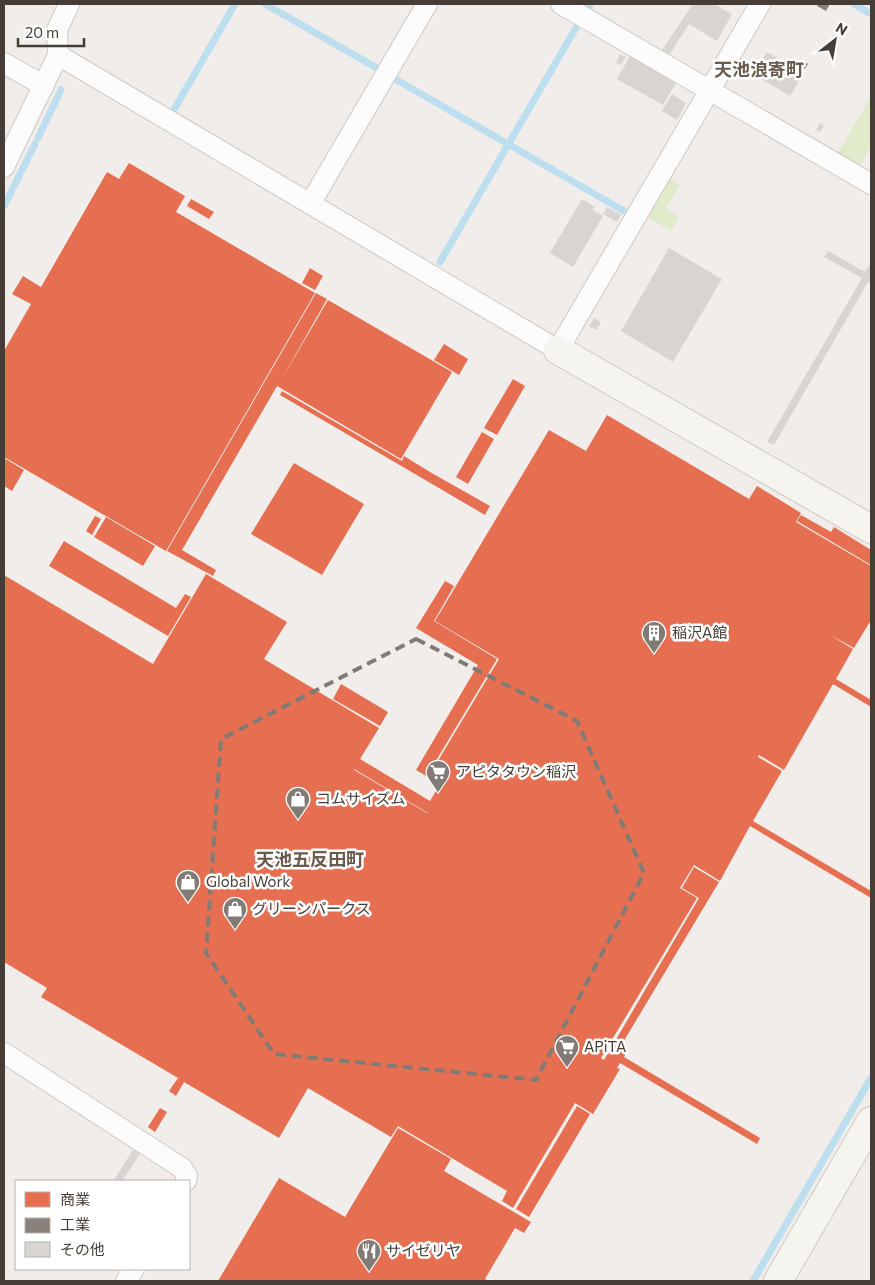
<svg xmlns="http://www.w3.org/2000/svg" width="875" height="1285" font-family="Commissioner,'Noto Sans JP',sans-serif">
  <rect width="100%" height="100%" fill="#f0edea"/>
  <path fill="#e1eacb" d="M 871,97 L 871,147 L 859,167 L 837,154 Z
    M 668,178 L 680,185 L 666,208 L 679,217 L 671,231 L 645,216 Z"/>
  <path fill="#e76f51" fill-rule="evenodd" d="M 129,163 L 185,196 L 176,212 L 315,293 L 166,551 L 4,457 L 4,351 L 31,304 L 12,294 L 23,276 L 41,287 L 107,172 L 119,179 Z
    M 191,199 L 214,212 L 209,219 L 187,206 Z
    M 310,268 L 323,276 L 315,290 L 302,283 Z
    M 316,293 L 327,299 L 280,382 L 328,300 L 452,372 L 401,459 L 277,386 L 182,550 L 216,570 L 213,576 L 167,551 Z
    M 444,344 L 468,359 L 459,375 L 434,360 Z
    M 513,379 L 525,386 L 497,435 L 484,428 Z
    M 282,391 L 402,461 L 404,456 L 430,472 L 490,506 L 487,511 L 485,515 L 280,395 Z
    M 607,415 L 749,499 L 757,486 L 801,513 L 796,522 L 871,566 L 871,620 L 854,648 L 830,635 L 853,649 L 836,679 L 871,700 L 871,707 L 833,684 L 784,770 L 759,755 L 758,757 L 782,771 L 753,821 L 871,891 L 871,898 L 750,826 L 720,881 L 694,865 L 680,888 L 697,898 L 601,1058 L 604,1060 L 699,898 L 682,888 L 694,867 L 719,882 L 619,1049 L 626,1053 L 624,1057 L 760,1138 L 757,1144 L 620,1063 L 617,1068 L 620,1069 L 593,1114 L 575,1103 L 513,1208 L 502,1201 L 507,1191 L 398,1126 L 391,1137 L 308,1088 L 279,1138 L 184,1082 L 176,1096 L 169,1091 L 178,1078 L 41,997 L 47,988 L 4,962 L 4,575 L 153,664 L 206,574 L 287,622 L 264,659 L 379,728 L 360,759 L 430,801 L 440,784 L 416,770 L 478,665 L 416,628 L 445,581 L 454,586 L 434,621 L 497,659 L 434,764 L 436,764 L 499,659 L 435,621 L 549,430 L 586,451 ZM 354,769 L 428,813 L 427,813 L 354,770 Z
    M 482,432 L 494,439 L 468,484 L 456,477 Z
    M 4,458 L 24,470 L 12,491 L 4,486 Z
    M 294,463 L 364,504 L 322,575 L 251,534 Z
    M 801,515 L 831,532 L 834,527 L 871,550 L 871,565 L 797,521 Z
    M 95,516 L 101,519 L 92,535 L 86,531 Z
    M 106,517 L 155,546 L 143,566 L 94,537 Z
    M 64,541 L 176,608 L 185,594 L 191,597 L 168,636 L 49,566 Z
    M 341,684 L 388,712 L 380,726 L 333,699 Z
    M 577,1106 L 590,1114 L 529,1217 L 516,1209 Z
    M 160,1108 L 167,1112 L 155,1132 L 148,1127 Z
    M 398,1128 L 451,1159 L 444,1171 L 531,1222 L 524,1233 L 515,1228 L 485,1279 L 489,1281 L 218,1281 L 279,1178 L 345,1217 Z"/>
  <path fill="#8a817c" d="M 818,4 L 830,4 L 826,11 L 817,6 Z
    M 802,60 L 808,64 L 805,69 L 799,66 Z"/>
  <g fill="none" stroke-linecap="round" stroke-linejoin="round">
    <path stroke="#bcdeee" stroke-width="7" d="M 265,4 L 375,67
      M 854,4 L 871,14
      M 590,5 L 591,4
      M 397,80 L 624,211
      M 175,108 L 235,4
      M 38,138 L 61,90
      M 4,206 L 35,144
      M 440,262 L 577,26
      M 753,1281 L 871,1078"/>
  </g>
  <path fill="#d8d5d1" d="M 693,4 L 714,4 L 732,14 L 717,41 L 689,24 L 670,54 L 662,50 Z
    M 767,52 L 804,73 L 790,96 L 753,74 Z
    M 620,54 L 626,57 L 621,65 L 616,62 Z
    M 630,56 L 676,83 L 663,105 L 617,79 Z
    M 672,94 L 686,103 L 677,120 L 662,111 Z
    M 820,123 L 824,126 L 820,132 L 816,130 Z
    M 582,199 L 595,207 L 593,210 L 603,216 L 573,267 L 550,253 Z
    M 607,207 L 621,215 L 617,222 L 603,214 Z
    M 669,248 L 722,279 L 673,362 L 621,331 Z
    M 828,251 L 865,272 L 871,262 L 871,284 L 868,282 L 774,445 L 767,442 L 862,278 L 824,257 Z
    M 594,318 L 601,322 L 596,330 L 589,326 Z
    M 133,1150 L 140,1154 L 122,1181 L 113,1181 Z"/>
  <g fill="none" stroke-linecap="round" stroke-linejoin="round">
    <g stroke="#ccc9c6" stroke-width="22">
      <path id="street" d="M 561,4 L 871,184
        M 58,55 L 558,350 L 760,4
        M 4,63 L 44,86
        M 4,167 L 58,55 L 57,30 L 69,4
        M 310,204 L 427,4
        M 4,1053 L 182,1168 L 187,1176 L 186,1181
        M 126,1281 L 134,1269"/>
    </g>
    <g stroke="#cfc9c1" stroke-width="30">
      <path id="secondary" d="M 558,350 L 871,529
        M 778,1281 L 871,1121"/>
    </g>
    <use href="#street" stroke="#fdfcfc" stroke-width="20"/>
    <use href="#secondary" stroke="#f6f4ef" stroke-width="28"/>
  </g>
  <path fill="none" stroke="#827b75" stroke-width="4" stroke-dasharray="10 6" stroke-linejoin="round" d="M 416,639 L 577,721 L 644,873 L 536,1080 L 274,1054 L 206,953 L 221,739 Z"/>
  <defs>
    <g id="building-pin" transform="scale(1.25)"><path d="M0 17L-7.5 6A9.5 9.5 0 1 1 7.5 6Z" fill="#827b75" stroke="#fff"/><path d="M-4-6H4V6H1V3H-1V6H-4ZM-2.5-4.3h1.7v1.8h-1.7ZM.8-4.3h1.7v1.8H.8ZM-2.5-1h1.7V.8h-1.7ZM.8-1h1.7V.8H.8Z" fill="#fff"/></g>
    <g id="supermarket-pin" transform="scale(1.25)"><path d="M0 17L-7.5 6A9.5 9.5 0 1 1 7.5 6Z" fill="#827b75" stroke="#fff"/><path d="M-6-5.5h2.5l.6 2H6L4.5 2H-2.5L-4.4-4H-6ZM-1.5 3.2a1.3 1.3 0 1 0 .1 0ZM3 3.2a1.3 1.3 0 1 0 .1 0Z" fill="#fff"/></g>
    <g id="shop-pin" transform="scale(1.25)"><path d="M0 17L-7.5 6A9.5 9.5 0 1 1 7.5 6Z" fill="#827b75" stroke="#fff"/><path d="M-5-2.5h2.3a2.7 3.5 0 0 1 5.4 0H5L5.5 6h-11ZM-1.5-2.5h3a1.5 2.3 0 0 0-3 0Z" fill="#fff"/></g>
    <g id="restaurant-pin" transform="scale(1.25)"><path d="M0 17L-7.5 6A9.5 9.5 0 1 1 7.5 6Z" fill="#827b75" stroke="#fff"/><path d="M-5-6h1v4h1v-4h1v4h1v-4h1v5L-1.5 .5V6h-2V.5L-5-1ZM5-6V6H3V1.5H1.5Q1.5-4 5-6Z" fill="#fff"/></g>
  </defs>
  <g fill-rule="evenodd">
    <use href="#building-pin" x="654" y="633"/>
    <use href="#supermarket-pin" x="438" y="772"/>
    <use href="#shop-pin" x="298" y="799"/>
    <use href="#shop-pin" x="188" y="882"/>
    <use href="#shop-pin" x="235" y="909"/>
    <use href="#supermarket-pin" x="567" y="1047"/>
    <use href="#restaurant-pin" x="369" y="1251"/>
  </g>
  <g text-anchor="middle" stroke-width="5" stroke-linejoin="round" paint-order="stroke">
    <g font-size="15" fill="#463e36" stroke="#fff" text-anchor="start">
      <text x="672" y="638">稲沢A館</text>
      <text x="456" y="777">アピタタウン稲沢</text>
      <text x="316" y="804">コムサイズム</text>
      <text x="206" y="887">Global Work</text>
      <text x="252" y="914">グリーンパークス</text>
      <text x="584" y="1052">APiTA</text>
      <text x="386" y="1256">サイゼリヤ</text>
    </g>
    <g font-size="18" font-weight="bold" fill="#695b4e" stroke="#fff">
      <text x="759" y="76">天池浪寄町</text>
      <text x="310" y="866">天池五反田町</text>
    </g>
  </g>
  <rect width="875" height="1285" fill="none" stroke="#463e36" stroke-width="10"/>
  <rect x="15" y="1180" width="175" height="90" fill="#ffffff" stroke="#b5b2af"/>
  <rect x="25" y="1192" width="25" height="15" fill="#e76f51" stroke="#b5b2af"/>
  <text x="60" y="1205" font-size="15" fill="#463e36">商業</text>
  <rect x="25" y="1218" width="25" height="15" fill="#8a817c" stroke="#b5b2af"/>
  <text x="60" y="1230" font-size="15" fill="#463e36">工業</text>
  <rect x="25" y="1242" width="25" height="15" fill="#d8d5d1" stroke="#b5b2af"/>
  <text x="60" y="1255" font-size="15" fill="#463e36">その他</text>
  <g transform="translate(835 40) rotate(31)" stroke="#ffffff" stroke-width="4" paint-order="stroke">
  <path d="M0-4L9 19L0 12L-9 19Z" fill="#463e36"/>
  <text y="-8" font-size="14" font-weight="bold" text-anchor="middle" fill="#463e36">N</text>
  </g>
  <path d="M18 38v8h66v-8" fill="none" stroke="#463e36" stroke-width="2.5"/>
  <text x="25" y="38" font-size="15" fill="#463e36" stroke="#ffffff" stroke-width="4" paint-order="stroke">20 m</text>
</svg>
